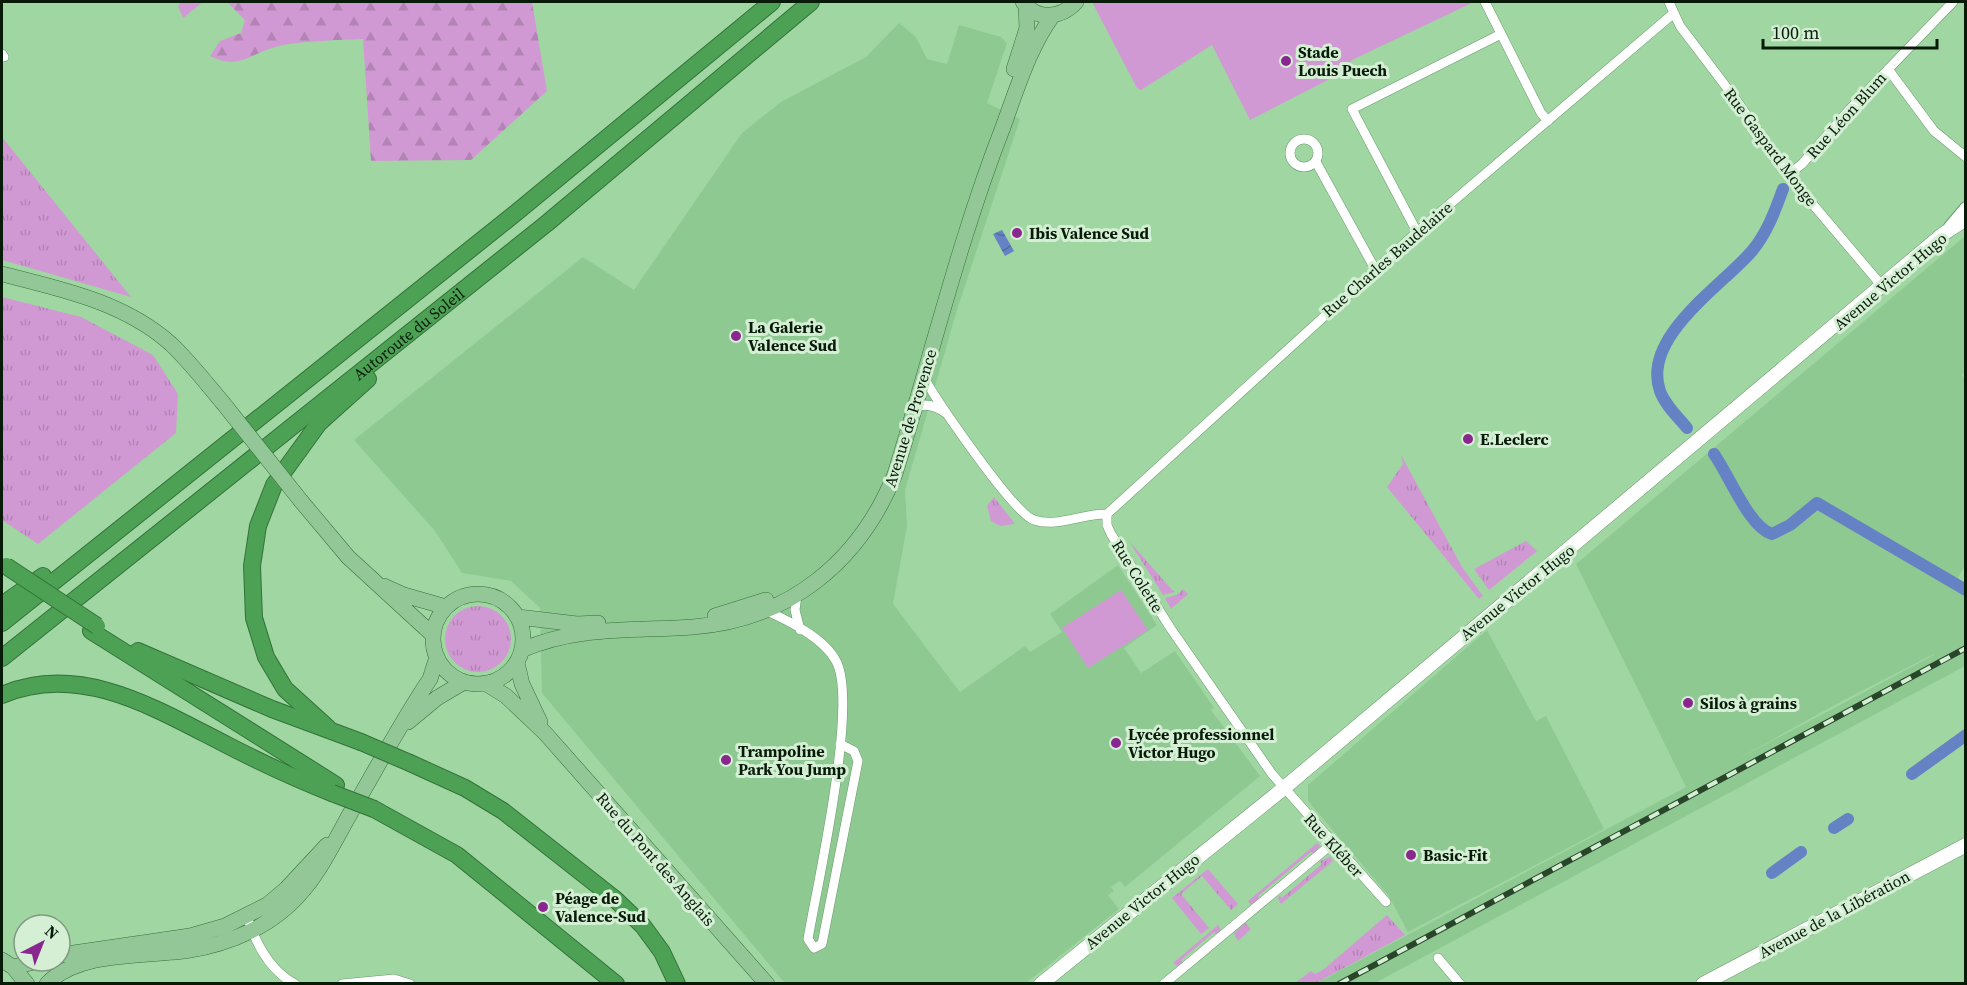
<svg xmlns="http://www.w3.org/2000/svg" width="1967" height="985" font-family="'Source Serif 4',serif">
  <defs>
    <pattern id="grass-tufts" width="24" height="20" patternUnits="userSpaceOnUse" patternTransform="scale(1.5)"><rect width="24" height="20" fill="#d199d3"/><path d="M3 7l-1-3M5 7V3M7 7l1-3M15 17l-1-3M17 17v-4M19 17l1-3" fill="none" stroke="#b283b4"/></pattern>
    <pattern id="forest-firs" width="22" height="20" patternUnits="userSpaceOnUse" patternTransform="scale(1.5)"><rect width="22" height="20" fill="#d199d3"/><path d="M5 1l3.5 6h-7zM16 11l3.5 6h-7z" fill="#b283b4"/></pattern>
    <pattern id="water-waves" width="16" height="10" patternUnits="userSpaceOnUse" patternTransform="scale(1.5)"><rect width="16" height="10" fill="#6582c5"/><path d="M0 5q4-4 8 0t8 0" fill="none" stroke="#516a9e"/></pattern>
  </defs>
  <rect width="100%" height="100%" fill="#a0d6a2"/>
  <path fill="#8fc992" fill-rule="evenodd" d="M 899,23 L 916,37 L 927,59 L 947,64 L 959,25 L 1001,37 L 1007,43 L 987,103 L 1020,119 L 957,310 L 905,490 L 907,526 L 893,604 L 960,692 L 1025,646 L 1030,652 L 1062,632 L 1050,614 L 1118,565 L 1157,625 L 1124,648 L 1141,673 L 1175,651 L 1214,708 L 1211,710 L 1260,776 L 1125,887 L 1120,881 L 1111,887 L 1114,891 L 1108,895 L 1119,909 L 1026,983 L 787,983 L 783,981 L 542,693 L 540,608 L 511,581 L 462,573 L 435,531 L 354,440 L 583,257 L 634,290 L 742,133 L 781,102 L 866,57 Z
    M 1965,236 L 1966,371 L 1962,375 L 1966,380 L 1966,564 L 1956,581 L 1965,589 L 1965,666 L 1375,983 L 1317,983 L 1686,787 L 1576,564 ZM 1934,654 L 1934,655 L 1732,762 L 1842,701 Z
    M 1487,630 L 1536,721 L 1546,716 L 1604,829 L 1408,932 L 1388,895 L 1308,801 L 1308,785 Z"/>
  <path fill="url(#grass-tufts)" d="M 2,137 L 131,297 L 2,260 Z
    M 2,297 L 81,317 L 153,355 L 178,394 L 176,433 L 38,544 L 2,520 Z
    M 1401,455 L 1462,567 L 1483,596 L 1479,599 L 1387,487 L 1403,464 Z
    M 994,497 L 1015,524 L 1000,526 L 991,521 L 987,506 Z
    M 1129,541 L 1174,592 L 1163,595 Z
    M 1526,541 L 1537,551 L 1489,590 L 1474,569 Z
    M 1183,589 L 1188,594 L 1171,609 L 1165,598 L 1177,595 Z
    M445 639a33 33 0 1 1 66 0a33 33 0 1 1-66 0Z
    M 1317,843 L 1320,846 L 1314,854 L 1311,852 L 1258,896 L 1260,899 L 1255,904 L 1250,904 L 1248,901 Z
    M 1330,857 L 1333,861 L 1281,904 L 1278,899 L 1279,895 L 1282,898 L 1322,864 L 1320,861 Z
    M 1208,869 L 1238,904 L 1231,910 L 1202,876 L 1181,894 L 1209,928 L 1201,934 L 1172,898 Z
    M 1387,915 L 1405,935 L 1316,983 L 1295,983 L 1311,971 L 1315,974 L 1324,969 Z
    M 1245,923 L 1251,929 L 1238,941 L 1234,933 Z
    M 1218,925 L 1221,930 L 1217,935 L 1214,932 L 1181,960 L 1183,963 L 1178,966 L 1173,963 Z"/>
  <path fill="url(#forest-firs)" d="M 181,2 L 203,2 L 183,18 L 178,6 Z
    M 227,2 L 532,2 L 547,91 L 471,160 L 371,161 L 363,39 C 340,40 300,41 279,46 C 252,52 239,71 210,56 L 220,41 L 241,33 L 245,20 Z"/>
  <path fill="#d199d3" d="M 1092,2 L 1474,2 L 1354,59 L 1326,81 L 1250,120 L 1212,45 L 1141,90 L 1137,88 Z
    M 1121,590 L 1148,630 L 1088,668 L 1062,628 Z"/>
  <path fill="url(#water-waves)" d="M 1002,230 L 1014,251 L 1005,256 L 993,234 Z"/>
  <g fill="none" stroke-linecap="round" stroke-linejoin="round">
    <path stroke="#6582c5" stroke-width="12" d="M 1687,428 C 1678,417 1665,405 1660,391 C 1641,337 1723,285 1752,251 C 1767,233 1775,211 1783,189
      M 1714,454 C 1729,475 1749,527 1772,534 L 1790,525 L 1817,503 L 1966,590
      M 1912,774 L 1966,735
      M 1834,828 L 1848,819
      M 1772,873 L 1801,852"/>
    <g stroke="#689b6b" stroke-width="10">
      <path id="minor" d="M 1485,2 L 1541,113 L 1548,121
        M 1669,2 L 1680,26 L 1737,101 L 1788,175 L 1882,286
        M 2,54 L 4,57
        M 1888,69 L 1934,131 L 1966,157
        M1290 153a14 14 0 1 1 28 0a14 14 0 1 1-28 0Z
        M 1316,162 L 1375,269
        M 1788,175 L 1802,164 L 1850,109 L 1953,2
        M 1417,232 L 1352,109 L 1501,34
        M 924,378 C 938,402 1013,513 1034,520 C 1056,528 1084,513 1107,514
        M 914,408 C 925,402 936,406 946,413
        M 1107,514 L 1417,232 L 1674,13
        M 1107,514 L 1107,525 L 1111,534 L 1171,629 L 1272,774 L 1386,902
        M 797,595 L 795,610 L 800,630
        M 767,611 C 789,621 824,638 836,661 C 859,702 817,886 808,939 L 814,948 L 822,944 L 858,761 L 854,751 L 840,744
        M 247,916 C 255,942 269,970 295,984
        M 1438,958 L 1460,984
        M 342,984 L 394,979 L 410,984
        M 1164,984 L 1333,843"/>
    </g>
    <g stroke="#689b6b" stroke-width="14">
      <path id="tertiary" d="M 1950,227 L 1966,208"/>
    </g>
    <g stroke="#689b6b" stroke-width="15">
      <path id="secondary" d="M 1041,984 L 1284,788 L 1943,234 L 1966,219
        M 1703,984 L 1966,845"/>
    </g>
    <g stroke="#347239" stroke-width="16">
      <path id="primary" d="M 1023,2 C 1037,21 1061,18 1076,2
        M 1014,69 L 1027,28 L 1026,6
        M 2,274 C 61,289 124,302 171,344 C 190,362 206,383 223,403
        M 301,501 L 348,557 L 433,635
        M 384,586 L 404,595 L 446,607
        M433 639a45 45 0 1 1 90 0a45 45 0 1 1-90 0Z
        M 715,616 L 766,600
        M 518,617 L 577,624 L 598,623
        M 522,650 C 575,626 636,631 693,627 C 789,620 860,561 895,474 C 931,358 959,240 1003,127 C 1017,89 1029,48 1053,15
        M 517,663 L 522,684 L 540,722
        M 485,683 L 506,696 L 545,733 L 767,984
        M 408,722 L 437,698 L 464,682
        M 60,955 L 190,936 L 225,926 L 267,905 L 286,889 L 327,845
        M 2,960 L 13,967 L 27,984
        M 13,967 L 39,961
        M 47,984 C 79,950 148,957 190,950 C 211,947 232,940 251,931 C 306,904 323,862 351,812 C 377,768 401,722 430,679 L 437,657"/>
    </g>
    <g stroke="#347239" stroke-width="18">
      <g id="motorway">
        <path d="M 2,605 L 43,576"/>
        <path d="M 2,623 L 512,216 L 772,2"/>
        <path d="M 91,631 L 336,785"/>
        <path d="M 138,651 L 272,709 L 361,742"/>
        <path id="s1" d="M 2,658 L 546,224 L 811,2"/>
        <path d="M 2,695 C 80,661 158,710 227,745 C 262,763 296,779 332,793"/>
        <path d="M 328,728 L 285,689 L 266,657 L 254,618 L 252,566 L 258,526 L 274,485 L 319,423 L 368,379"/>
        <path d="M 410,763 L 465,788 L 503,811 L 615,899 L 643,926 L 662,952 L 677,984"/>
        <path d="M 374,809 L 457,855 L 616,984"/>
      </g>
    </g>
    <use href="#minor" stroke="#fff" stroke-width="9"/>
    <use href="#tertiary" stroke="#fff" stroke-width="12"/>
    <use href="#secondary" stroke="#fff" stroke-width="14"/>
    <use href="#primary" stroke="#94c798" stroke-width="15"/>
    <use href="#motorway" stroke="#4ca154" stroke-width="16"/>
    <g stroke="#29452a" stroke-width="6">
      <path id="rail" d="M 1339,984 L 1966,648"/>
    </g>
    <use href="#rail" stroke="#d4efd4" stroke-width="4" stroke-dasharray="11" stroke-linecap="butt"/>
    <g stroke="#347239" stroke-width="16" stroke-linecap="butt">
      <path id="primary-bridge" d="M 223,403 L 301,501"/>
    </g>
    <g stroke="#347239" stroke-width="18" stroke-linecap="butt">
      <path id="motorway-bridge" d="M 6,566 L 97,626
        M 361,742 L 410,763
        M 332,793 L 374,809"/>
    </g>
    <use href="#primary-bridge" stroke="#94c798" stroke-width="15"/>
    <use href="#motorway-bridge" stroke="#4ca154" stroke-width="16"/>
  </g>
  <g fill="#89268f" stroke="#d4efd4" stroke-width="2">
    <circle cx="1286" cy="61" r="6"/>
    <circle cx="1017" cy="233" r="6"/>
    <circle cx="736" cy="336" r="6"/>
    <circle cx="1468" cy="439" r="6"/>
    <circle cx="1688" cy="703" r="6"/>
    <circle cx="1116" cy="743" r="6"/>
    <circle cx="726" cy="760" r="6"/>
    <circle cx="1411" cy="855" r="6"/>
    <circle cx="543" cy="907" r="6"/>
  </g>
  <g text-anchor="middle" stroke-width="6" stroke-linejoin="round" paint-order="stroke">
    <g font-size="16" font-weight="bold" fill="#071b08" stroke="#d4efd4" text-anchor="start">
      <text x="1298" y="58">Stade<tspan x="1298" dy="18">Louis Puech</tspan></text>
      <text x="1029" y="239">Ibis Valence Sud</text>
      <text x="748" y="333">La Galerie<tspan x="748" dy="18">Valence Sud</tspan></text>
      <text x="1480" y="445">E.Leclerc</text>
      <text x="1700" y="709">Silos à grains</text>
      <text x="1128" y="740">Lycée professionnel<tspan x="1128" dy="18">Victor Hugo</tspan></text>
      <text x="738" y="757">Trampoline<tspan x="738" dy="18">Park You Jump</tspan></text>
      <text x="1423" y="861">Basic-Fit</text>
      <text x="555" y="904">Péage de<tspan x="555" dy="18">Valence-Sud</tspan></text>
    </g>
    <g font-size="16" fill="#071b08" stroke="#d4efd4">
      <text transform="translate(1846 115) rotate(-48)" y="6">Rue Léon Blum</text>
      <text transform="translate(1771 147) rotate(53)" y="6">Rue Gaspard Monge</text>
      <text transform="translate(1387 259) rotate(-41)" y="6">Rue Charles Baudelaire</text>
      <text transform="translate(1890 281) rotate(-40)" y="6">Avenue Victor Hugo</text>
      <text dy="6" stroke="none"><textPath href="#s1" startOffset="520">Autoroute du Soleil</textPath></text>
      <text transform="translate(910 418) rotate(-73)" y="6">Avenue de Provence</text>
      <text transform="translate(1138 576) rotate(58)" y="6">Rue Colette</text>
      <text transform="translate(1517 592) rotate(-39)" y="6">Avenue Victor Hugo</text>
      <text transform="translate(1334 845) rotate(48)" y="6">Rue Kléber</text>
      <text transform="translate(656 859) rotate(49)" y="6">Rue du Pont des Anglais</text>
      <text transform="translate(1142 901) rotate(-39)" y="6">Avenue Victor Hugo</text>
      <text transform="translate(1834 914) rotate(-28)" y="6">Avenue de la Libération</text>
    </g>
  </g>
  <rect width="1967" height="985" fill="none" stroke="#071b08" stroke-width="6"/>
  <g transform="translate(42 943) rotate(42)"><circle r="28" fill="#d4efd4" stroke="#829a82" stroke-width="1.5"/>
  <path d="M0-4.5L10 22L0 15L-10 22Z" fill="#89268f"/>
  <text y="-9" font-size="16" font-weight="bold" text-anchor="middle" fill="#071b08">N</text>
  </g>
  <path d="M1763 39v9h174v-9" fill="none" stroke="#071b08" stroke-width="3"/>
  <text x="1772" y="39" font-size="18" fill="#071b08" stroke="#d4efd4" stroke-width="4.5" paint-order="stroke">100 m</text>
</svg>
